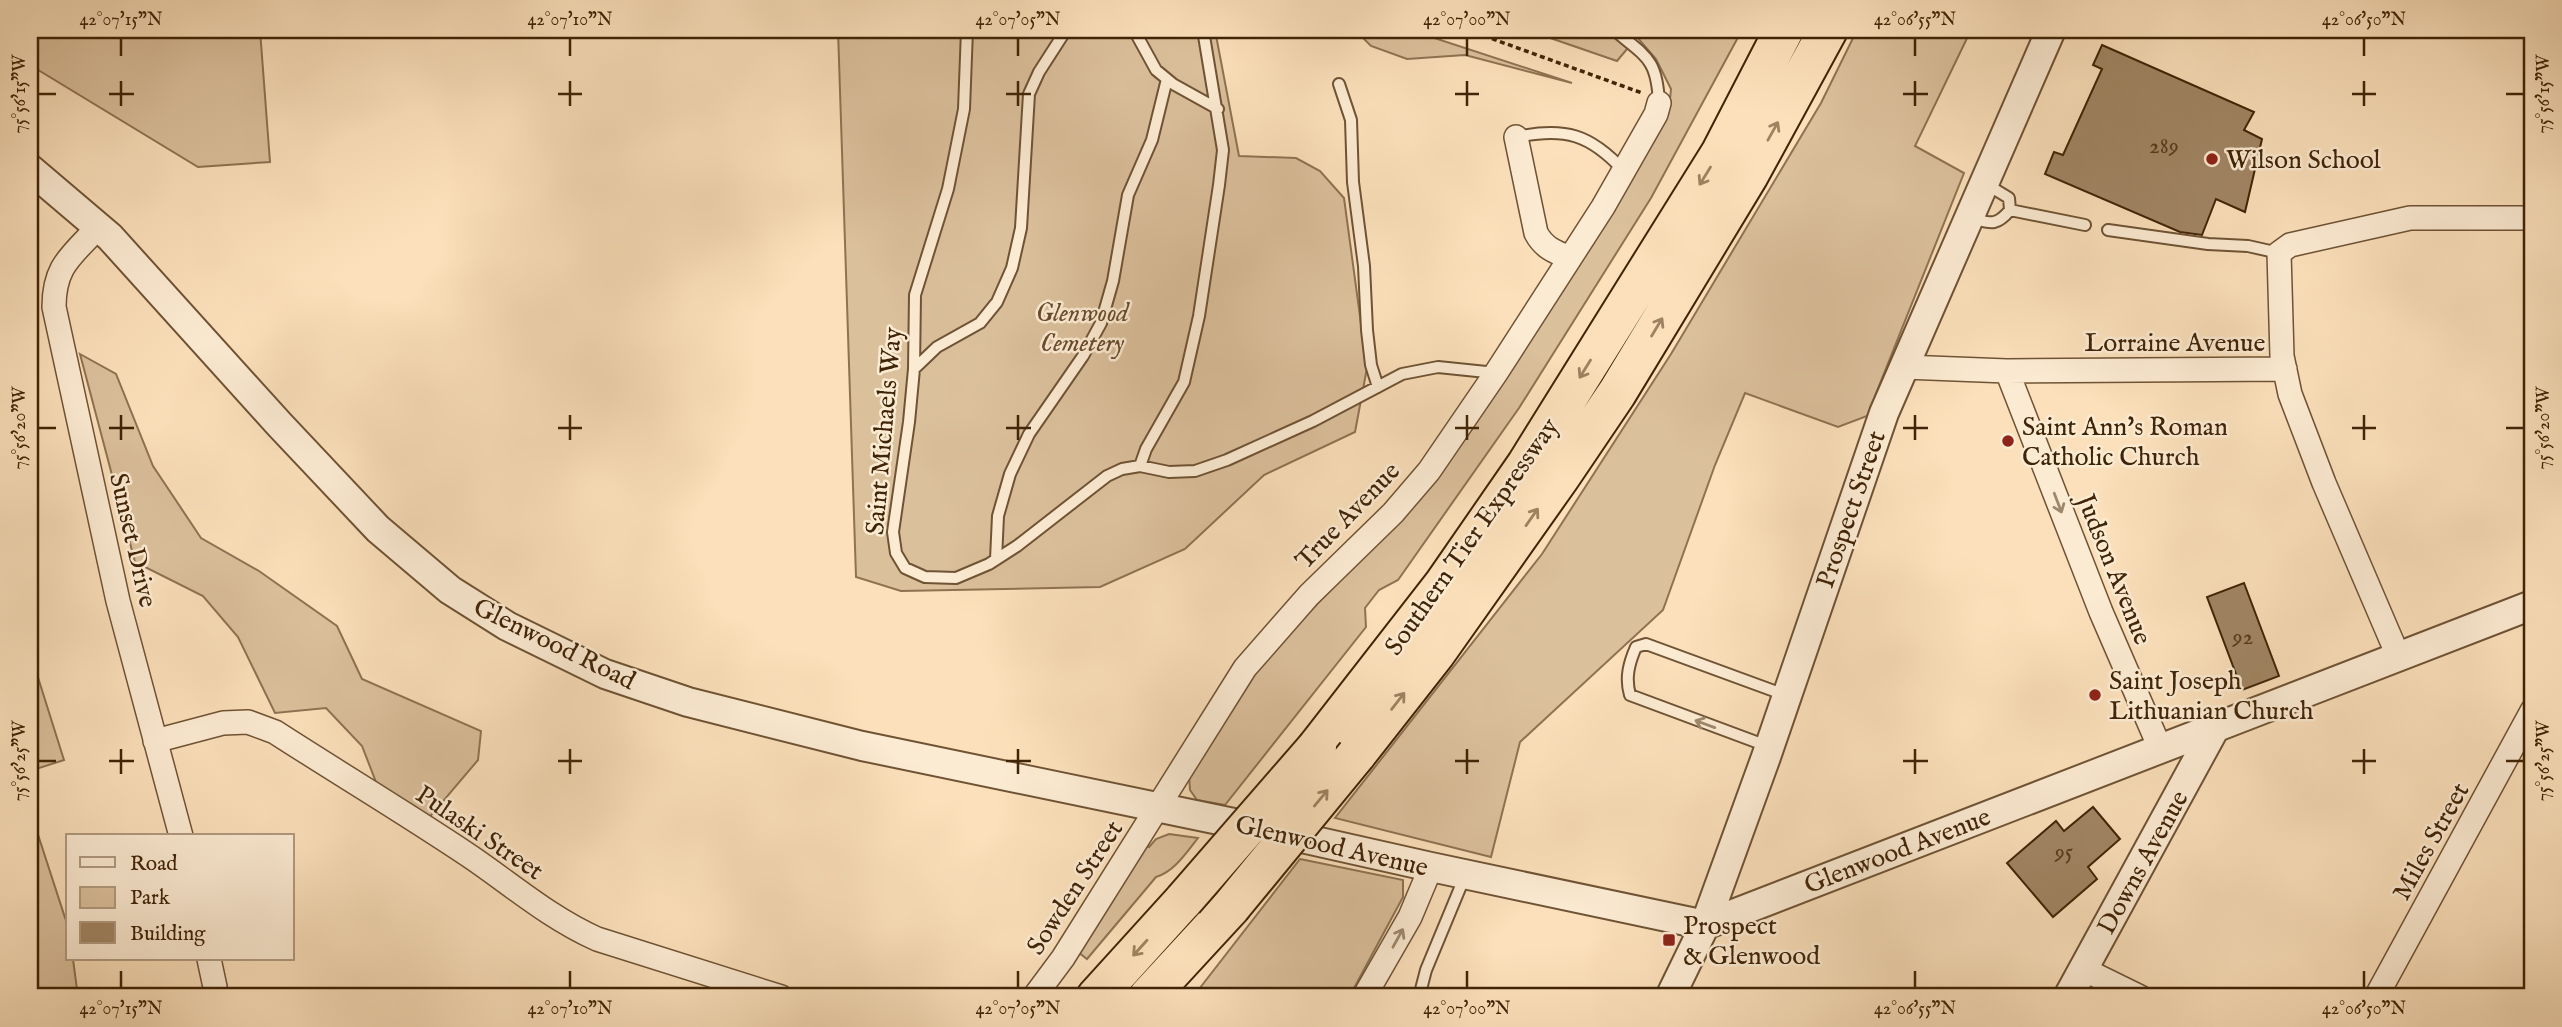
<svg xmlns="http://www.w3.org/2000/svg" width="2562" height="1027" font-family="'IM FELL English',serif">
  <rect width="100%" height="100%" fill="#fbe0bb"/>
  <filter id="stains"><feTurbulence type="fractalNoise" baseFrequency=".00286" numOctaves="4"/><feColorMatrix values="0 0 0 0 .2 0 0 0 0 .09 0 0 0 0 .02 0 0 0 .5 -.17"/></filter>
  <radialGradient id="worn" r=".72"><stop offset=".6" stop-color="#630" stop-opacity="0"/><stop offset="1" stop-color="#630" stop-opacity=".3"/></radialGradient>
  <path fill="#dbc09c" stroke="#8e7252" stroke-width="2" d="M 30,30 L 260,30 L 270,162 L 198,167 L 30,65 Z
    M 838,30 L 1215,30 L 1239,156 L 1296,158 L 1320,171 L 1344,198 L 1367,368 L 1355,432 L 1264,475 L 1185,549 L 1100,587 L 901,591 L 856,577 Z
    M 1355,30 L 1410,30 L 1572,83 L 1465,55 L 1407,59 L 1371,46 Z
    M 1527,30 L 1742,30 L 1651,198 L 1519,408 L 1398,580 L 1379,590 L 1365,608 L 1366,627 L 1225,805 L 1197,800 L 1190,790 L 1189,775 L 1264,658 L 1384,536 L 1669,109 L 1671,89 L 1656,59 L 1637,37 L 1617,61 Z
    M 1857,30 L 1971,30 L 1915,146 L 1964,173 L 1867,416 L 1838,427 L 1745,393 L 1715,465 L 1663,610 L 1520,742 L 1491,857 L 1335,818 L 1542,554 L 1671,354 L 1821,103 Z
    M 80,354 L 116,374 L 153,466 L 201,538 L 259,571 L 337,626 L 362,679 L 481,731 L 478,760 L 428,819 L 376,782 L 362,746 L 326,708 L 275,713 L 238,637 L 203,596 L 135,562 Z
    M 30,652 L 64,760 L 30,771 Z
    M 30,810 L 68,927 L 68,959 L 73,959 L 78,997 L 30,997 Z
    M 1169,834 L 1198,838 C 1187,852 1174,872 1156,877 L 1087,959 L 1078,952 L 1146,846 L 1149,847 L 1156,839 Z
    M 1300,859 L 1403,880 L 1403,897 L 1353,990 L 1348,997 L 1201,997 L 1196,993 Z"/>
  <path fill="#a18665" stroke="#402407" stroke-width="2" d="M 2102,45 L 2254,112 L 2244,130 L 2262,139 L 2245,212 L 2216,199 L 2202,235 L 2180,232 L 2045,174 L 2054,152 L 2063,155 L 2102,69 L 2093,65 Z
    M 2244,583 L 2279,676 L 2242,690 L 2207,597 Z
    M 2093,807 L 2120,839 L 2088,867 L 2097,879 L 2053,917 L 2007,863 L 2056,821 L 2064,831 Z"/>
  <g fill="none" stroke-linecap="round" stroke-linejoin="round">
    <g stroke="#6f5334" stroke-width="14">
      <path id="service" d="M 967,30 L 964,109 L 948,189 L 915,295 L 914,369 L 909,422 L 893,532 L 896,553 L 905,568 L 925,577 L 956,578 L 989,564 L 1017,546 L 1107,476 L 1122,469 L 1140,466 L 1169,472 L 1195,471 L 1227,460 L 1313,421 L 1402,374 L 1438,367 L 1496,373
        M 1134,30 L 1156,70 L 1173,84 L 1218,109
        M 1614,30 C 1646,57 1657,58 1659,103
        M 1339,84 L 1351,120 L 1353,182 L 1364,266 L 1367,330 L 1371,365 L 1378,387
        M 1516,137 C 1565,127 1590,134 1624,171
        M 1986,184 L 2009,198 L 2010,210 L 2085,225
        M 1971,218 C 1990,223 1996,227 2010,210
        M 2108,230 L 2208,244 L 2248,246 L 2279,253
        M 914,369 L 937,347 L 980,323 L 997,302 L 1012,268 L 1021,228 L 1029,94 L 1039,72 L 1066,30
        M 1140,466 L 1146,449 L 1184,382 L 1199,316 L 1219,185 L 1223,150 L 1203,30
        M 996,559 L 998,516 L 1010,474 L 1029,434 L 1083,356 L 1101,323 L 1113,281 L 1128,195 L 1152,140 L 1167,79
        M 1767,746 L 1630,695 C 1625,678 1629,663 1636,647 L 1646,644 L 1785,695
        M 1419,997 L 1426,970 L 1465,876"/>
    </g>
    <g stroke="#6f5334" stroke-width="26">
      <path id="minor" d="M 1516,137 L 1536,233 C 1544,248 1555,252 1570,258
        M 98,227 C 72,256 54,265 54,307 L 118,601 L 181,836
        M 1904,367 L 2007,371 L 2285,369
        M 2007,371 L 2101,612 L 2160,748
        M 2399,658 L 2324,483 L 2290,394 L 2282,356 L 2279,253 L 2290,245 L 2410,218 L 2532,218
        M 155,741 L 223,723 L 248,722 L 275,732 C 340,774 407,814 471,857 C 512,885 550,918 597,939 L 781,997
        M 209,959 L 215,987 L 215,997
        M 2083,969 L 2140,997
        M 1034,997 L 1063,958 L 1245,668 L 1309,595 L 1393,513 L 1429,471 L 1496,373 L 1603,207 L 1656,114 L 1659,103
        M 1364,997 L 1410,917 L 1431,867
        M 2376,997 L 2532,711"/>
    </g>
    <g stroke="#6f5334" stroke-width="32">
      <path id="tertiary" d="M 30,169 L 110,237 L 279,424 L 378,529 L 450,590 L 507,626 L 605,674 L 688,702 L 862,746 L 1248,826 L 1431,867 L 1705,925 L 2532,605
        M 1670,997 L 1705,925 L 1766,757 L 1884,413 L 2051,30
        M 2068,997 L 2216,726"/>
    </g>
    <g stroke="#402407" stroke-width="42">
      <path id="motorway" d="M 1317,747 L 1443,585 L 1526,465 L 1721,152 L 1784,30
        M 1356,755 L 1436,653 L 1561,476 L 1617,393 L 1749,175 L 1828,30
        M 1096,997 L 1184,900
        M 1148,997 L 1231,907"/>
    </g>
    <path stroke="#402407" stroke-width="3.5" stroke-dasharray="5 3.5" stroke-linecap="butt" d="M 1468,30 L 1642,93"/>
    <use href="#service" stroke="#fcebd3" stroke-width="10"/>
    <use href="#minor" stroke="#fcebd3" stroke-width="23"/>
    <use href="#tertiary" stroke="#fcebd3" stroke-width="28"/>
    <use href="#motorway" stroke="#fbe0bb" stroke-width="38"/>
    <g stroke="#402407" stroke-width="42" stroke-linecap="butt">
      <path id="motorway-bridge" d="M 1184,900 L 1317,747
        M 1231,907 L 1356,755"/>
    </g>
    <use href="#motorway-bridge" stroke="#fbe0bb" stroke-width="38"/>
  </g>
  <defs><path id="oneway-shaft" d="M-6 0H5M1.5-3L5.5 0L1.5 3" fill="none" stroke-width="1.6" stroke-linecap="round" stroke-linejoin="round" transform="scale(1.75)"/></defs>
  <g stroke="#9e8261">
    <use href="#oneway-shaft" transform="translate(1773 131) rotate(-61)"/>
    <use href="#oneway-shaft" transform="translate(1705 176) rotate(122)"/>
    <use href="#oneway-shaft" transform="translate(1657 327) rotate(-59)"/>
    <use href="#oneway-shaft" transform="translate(1585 369) rotate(122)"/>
    <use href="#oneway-shaft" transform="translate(1532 517) rotate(-55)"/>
    <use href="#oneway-shaft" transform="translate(1398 701) rotate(-52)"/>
    <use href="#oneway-shaft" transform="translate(1321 798) rotate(-50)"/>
    <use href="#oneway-shaft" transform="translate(1140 948) rotate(132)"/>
  </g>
  <g stroke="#9e886d">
    <use href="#oneway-shaft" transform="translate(2058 503) rotate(69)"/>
    <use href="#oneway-shaft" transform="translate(1705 724) rotate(-160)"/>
    <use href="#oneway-shaft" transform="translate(1398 938) rotate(-61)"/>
  </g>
  <path fill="none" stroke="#402407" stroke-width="2.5" d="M 121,38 L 121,56M 570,38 L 570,56M 1018,38 L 1018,56M 1467,38 L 1467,56M 1915,38 L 1915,56M 2364,38 L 2364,56M 121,81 L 121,106M 570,81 L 570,106M 1018,81 L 1018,106M 1467,81 L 1467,106M 1915,81 L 1915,106M 2364,81 L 2364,106M 38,94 L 56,94M 109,94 L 134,94M 558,94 L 582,94M 1006,94 L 1031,94M 1455,94 L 1479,94M 1903,94 L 1928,94M 2352,94 L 2376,94M 2506,94 L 2524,94M 121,415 L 121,440M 570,415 L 570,440M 1018,415 L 1018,440M 1467,415 L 1467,440M 1915,415 L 1915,440M 2364,415 L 2364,440M 38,428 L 56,428M 109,428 L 134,428M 558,428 L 582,428M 1006,428 L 1031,428M 1455,428 L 1479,428M 1903,428 L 1928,428M 2352,428 L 2376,428M 2506,428 L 2524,428M 121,749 L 121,774M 570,749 L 570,774M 1018,749 L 1018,774M 1467,749 L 1467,774M 1915,749 L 1915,774M 2364,749 L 2364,774M 38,761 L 56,761M 109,761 L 134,761M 558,761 L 582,761M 1006,761 L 1031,761M 1455,761 L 1479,761M 1903,761 L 1928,761M 2352,761 L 2376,761M 2506,761 L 2524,761M 121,971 L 121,988M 570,971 L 570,988M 1018,971 L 1018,988M 1467,971 L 1467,988M 1915,971 L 1915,988M 2364,971 L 2364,988"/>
  <g fill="#8f2418" stroke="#fcebd3" stroke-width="2.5">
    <circle cx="2212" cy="159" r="7"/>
    <circle cx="2008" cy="441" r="7"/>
    <circle cx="2095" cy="695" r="7"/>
    <rect x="1662" y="933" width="14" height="14" rx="3.5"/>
  </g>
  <g text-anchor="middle" stroke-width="5" stroke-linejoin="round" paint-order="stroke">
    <g font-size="23" fill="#583c1e">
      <text x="2164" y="153">289</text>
      <text x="2243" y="644">92</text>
      <text x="2064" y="859">95</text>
    </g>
    <g font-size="26" fill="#402407" stroke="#fcebd3" text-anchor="start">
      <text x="2226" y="168">Wilson School</text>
      <text x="2022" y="435">Saint Ann's Roman<tspan x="2022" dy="30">Catholic Church</tspan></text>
      <text x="2109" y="689">Saint Joseph<tspan x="2109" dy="30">Lithuanian Church</tspan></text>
      <text x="1683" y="934">Prospect<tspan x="1683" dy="30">&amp; Glenwood</tspan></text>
    </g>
    <g font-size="26" font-style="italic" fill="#674b2c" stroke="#fcebd3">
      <text x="1082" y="321">Glenwood<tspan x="1082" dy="30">Cemetery</tspan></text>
    </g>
    <g font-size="26" fill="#402407" stroke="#fcebd3">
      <text x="2175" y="351">Lorraine Avenue</text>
      <text transform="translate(883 431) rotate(-85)" y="9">Saint Michaels Way</text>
      <text transform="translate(1850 509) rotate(-71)" y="9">Prospect Street</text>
      <text transform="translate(1347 515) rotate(-46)" y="9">True Avenue</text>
      <text transform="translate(1471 536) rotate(-55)" y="9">Southern Tier Expressway</text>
      <text transform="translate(134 540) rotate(77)" y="9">Sunset Drive</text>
      <text transform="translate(2115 569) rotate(68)" y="9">Judson Avenue</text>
      <text transform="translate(555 643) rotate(26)" y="9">Glenwood Road</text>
      <text transform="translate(480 832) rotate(34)" y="9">Pulaski Street</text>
      <text transform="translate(2430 841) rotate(-61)" y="9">Miles Street</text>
      <text transform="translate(1332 845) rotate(13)" y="9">Glenwood Avenue</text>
      <text transform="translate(1897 850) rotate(-21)" y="9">Glenwood Avenue</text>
      <text transform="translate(2142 862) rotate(-61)" y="9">Downs Avenue</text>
      <text transform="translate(1074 887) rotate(-57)" y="9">Sowden Street</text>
    </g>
  </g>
  <rect width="2562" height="1027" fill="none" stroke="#fbe0bb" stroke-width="77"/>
  <rect x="66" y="834" width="228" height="126" fill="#fcebd3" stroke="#b19b81" stroke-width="2"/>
  <rect x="80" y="857" width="35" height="10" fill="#fcebd3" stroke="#b19b81" stroke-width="2"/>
  <text x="130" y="870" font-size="21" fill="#402407">Road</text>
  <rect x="80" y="887" width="35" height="21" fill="#dbc09c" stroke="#b19b81" stroke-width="2"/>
  <text x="130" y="904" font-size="21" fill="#402407">Park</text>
  <rect x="80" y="922" width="35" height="21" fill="#a18665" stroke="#b19b81" stroke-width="2"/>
  <text x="130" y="940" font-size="21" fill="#402407">Building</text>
  <rect x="38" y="38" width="2486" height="950" fill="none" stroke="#402407" stroke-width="2.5"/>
  <g font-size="18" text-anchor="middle" fill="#402407">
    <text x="121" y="25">42°07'15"N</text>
    <text x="570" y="25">42°07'10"N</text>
    <text x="1018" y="25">42°07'05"N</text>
    <text x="1467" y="25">42°07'00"N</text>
    <text x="1915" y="25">42°06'55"N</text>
    <text x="2364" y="25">42°06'50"N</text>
    <text transform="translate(2543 94) rotate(-90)" y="6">75°56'15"W</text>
    <text transform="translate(19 94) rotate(-90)" y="6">75°56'15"W</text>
    <text transform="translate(2543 428) rotate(-90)" y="6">75°56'20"W</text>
    <text transform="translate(19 428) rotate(-90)" y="6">75°56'20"W</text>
    <text transform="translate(2543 761) rotate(-90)" y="6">75°56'25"W</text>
    <text transform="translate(19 761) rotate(-90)" y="6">75°56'25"W</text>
    <text x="121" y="1014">42°07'15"N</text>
    <text x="570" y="1014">42°07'10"N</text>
    <text x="1018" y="1014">42°07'05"N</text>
    <text x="1467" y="1014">42°07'00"N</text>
    <text x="1915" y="1014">42°06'55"N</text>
    <text x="2364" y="1014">42°06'50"N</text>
  </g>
  <rect width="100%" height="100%" filter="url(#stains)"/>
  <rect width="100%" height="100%" fill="url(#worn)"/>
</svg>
